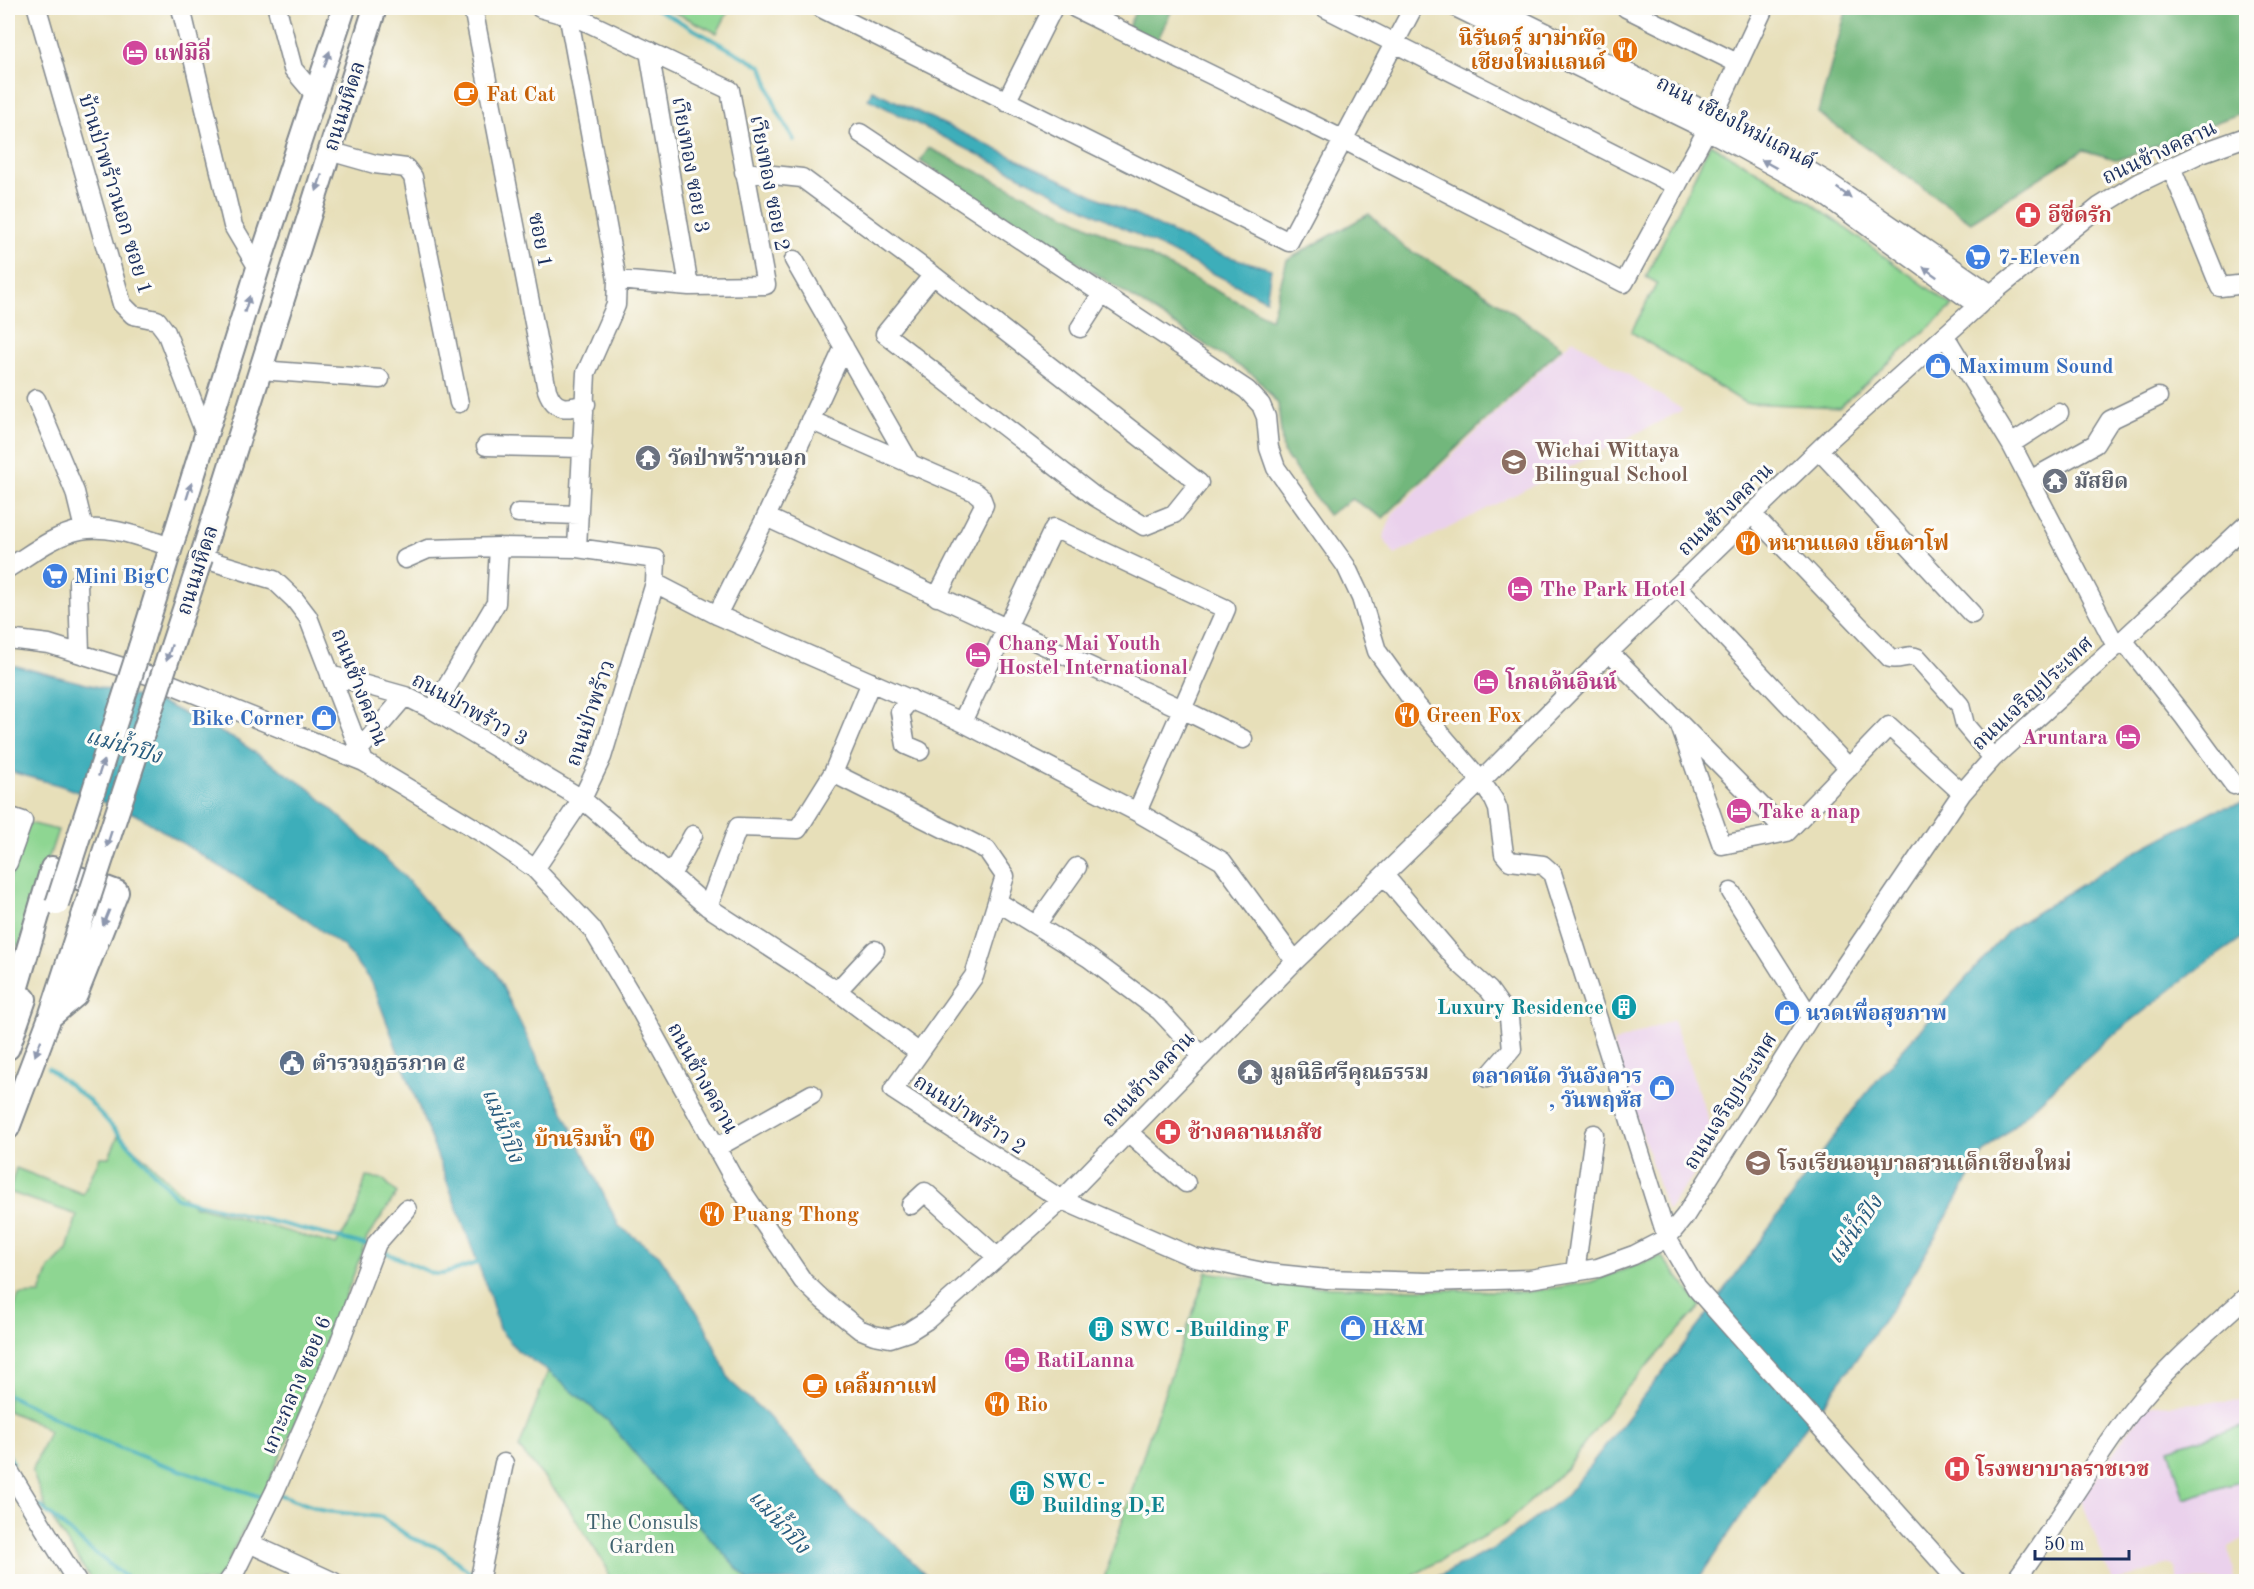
<svg xmlns="http://www.w3.org/2000/svg" width="2254" height="1589" font-family="'Old Standard TT','Noto Serif Thai',serif">
  <rect width="100%" height="100%" fill="#fdfcf7"/>
  <filter id="ink" filterUnits="userSpaceOnUse"><feTurbulence type="fractalNoise" baseFrequency=".0167" numOctaves="2"/><feDisplacementMap in="SourceGraphic" scale="12" xChannelSelector="R" yChannelSelector="G"/><feConvolveMatrix kernelMatrix="1 2 1 2 8 2 1 2 1" color-interpolation-filters="sRGB"/></filter>
  <filter id="wash" filterUnits="userSpaceOnUse"><feTurbulence type="fractalNoise" baseFrequency=".008" numOctaves="4" result="noise"/><feDisplacementMap in="SourceGraphic" scale="24" xChannelSelector="R" yChannelSelector="G"/><feGaussianBlur stdDeviation="1.35" result="paint"/><feColorMatrix in="noise" values="0 0 0 0 0 0 0 0 0 0 0 0 0 0 0 0 0 1.4 0 .05"/><feComposite in="paint" operator="in"/></filter>
  <g filter="url(#wash)">
    <rect width="100%" height="100%" fill="#e7dfb9"/>
    <path fill="#ead1ec" d="M 1573,339 L 1683,410 L 1395,555 L 1383,538 L 1393,513 Z
      M 1673,1020 L 1717,1143 L 1667,1211 L 1613,1043 Z
      M 2246,1401 L 2246,1537 L 2229,1547 L 2234,1581 L 2177,1581 L 2174,1566 L 2169,1565 L 2112,1581 L 2081,1499 L 2144,1408 L 2154,1405 Z"/>
    <path fill="#8ed692" stroke="#548278" stroke-width="1.5" d="M 666,8 L 730,8 L 717,33 Z
      M 1710,144 L 1805,199 L 1953,306 L 1839,407 L 1745,403 L 1631,332 L 1657,283 L 1646,277 Z
      M 29,823 L 58,830 L 19,947 L 8,934 L 8,884 Z
      M 118,1136 L 146,1159 L 193,1205 L 336,1245 L 354,1217 L 366,1177 L 383,1179 L 397,1193 L 367,1238 L 317,1374 L 259,1504 L 240,1536 L 223,1572 L 216,1581 L 92,1581 L 47,1511 L 32,1471 L 49,1432 L 41,1425 L 8,1411 L 8,1324 L 19,1295 L 40,1294 L 49,1269 L 67,1250 L 77,1215 L 9,1192 L 16,1168 L 83,1194 L 100,1157 L 109,1157 Z
      M 1661,1256 L 1701,1306 L 1617,1399 L 1567,1468 L 1504,1525 L 1403,1581 L 1103,1582 L 1148,1440 L 1207,1272 L 1301,1286 L 1527,1292 L 1591,1282 Z
      M 548,1371 L 608,1421 L 657,1480 L 749,1581 L 609,1581 L 607,1568 L 564,1501 L 519,1448 Z
      M 2246,1425 L 2246,1480 L 2184,1499 L 2169,1448 Z"/>
    <path fill="#72b77c" stroke="#46736d" stroke-width="1.5" d="M 1137,8 L 1173,8 L 1157,41 L 1128,27 Z
      M 1847,8 L 2246,8 L 2246,111 L 2118,160 L 2083,150 L 1971,222 L 1818,113 Z
      M 929,148 L 1134,248 L 1271,319 L 1287,260 L 1369,214 L 1405,248 L 1473,285 L 1562,347 L 1383,518 L 1352,499 L 1328,515 L 1283,452 L 1278,404 L 1256,377 L 920,161 Z"/>
    <path fill="#3eaeba" stroke="#2c6e8c" stroke-width="1.5" d="M 872,90 L 1213,252 L 1271,269 L 1266,300 L 868,99 Z
      M 8,664 L 165,704 L 238,741 L 311,790 L 402,874 L 441,920 L 495,971 L 619,1226 L 659,1255 L 703,1321 L 730,1381 L 767,1415 L 850,1508 L 896,1545 L 932,1581 L 749,1581 L 657,1480 L 608,1421 L 548,1371 L 518,1351 L 499,1329 L 489,1293 L 372,983 L 344,947 L 305,919 L 137,815 L 62,786 L 8,771 Z
      M 2246,802 L 2246,935 L 2202,966 L 2104,1042 L 1983,1154 L 1902,1294 L 1832,1393 L 1772,1470 L 1697,1581 L 1427,1582 L 1495,1548 L 1567,1495 L 1706,1316 L 1853,1110 L 1901,1051 L 2010,929 L 2124,858 L 2215,810 Z"/>
    <g fill="none" stroke-linecap="round" stroke-linejoin="round">
      <path stroke="#3eaeba" stroke-width="4" d="M 655,8 L 762,67 L 777,110 L 794,140
        M 48,1068 L 88,1100 L 177,1198 L 371,1246
        M 380,1250 L 434,1274 L 443,1274 L 480,1262
        M 8,1395 L 100,1440 L 156,1462 L 264,1498
        M 8,1454 L 13,1463
        M 278,1494 L 325,1511 L 381,1517 L 411,1538 L 440,1548 L 475,1576
        M 40,1506 L 86,1546 L 132,1582"/>
    </g>
  </g>
  <g filter="url(#ink)">
    <g fill="none" stroke-linecap="round" stroke-linejoin="round">
      <g stroke="#81878c" stroke-width="21">
        <path id="minor" d="M 37,8 L 122,304 L 133,315 L 157,320 L 166,332 L 206,436
          M 181,8 L 233,226 L 258,268
          M 277,8 L 293,69 L 315,95
          M 473,8 L 547,390 C 555,412 567,409 586,404
          M 540,8 L 561,14 L 568,13
          M 561,8 L 568,13 L 730,90 L 766,285 L 689,286 L 617,280
          M 821,8 L 1289,242 L 1413,8
          M 1075,8 L 1344,140 L 1624,283 L 1707,130 L 1764,8
          M 1325,8 L 1677,186
          M 1457,8 L 1707,130 L 1817,190 L 1978,306
          M 1496,8 L 1714,115 L 1825,180 L 1991,294
          M 1626,8 L 1737,63
          M 568,13 L 617,280 L 616,305 L 586,373 L 577,548
          M 649,51 L 689,286
          M 1006,102 L 1053,8
          M 860,133 L 1247,390 L 1261,405 L 1266,417 L 1269,448 L 1276,468 L 1346,566 L 1361,598 L 1377,651 L 1413,701 L 1481,781 L 1494,800 L 1498,809 L 1504,854 L 1510,861 L 1543,865 L 1552,873 L 1667,1238 L 1696,1288 L 1959,1582
          M 329,151 L 375,164 L 406,168 L 413,177 L 459,403
          M 2171,167 L 2220,287 L 2246,284
          M 744,172 L 802,178 L 933,275 L 1199,483 L 1174,514 L 1144,526 L 1094,496 L 885,334 L 933,275
          M 794,260 L 911,465
          M 1080,328 L 1102,294
          M 1945,336 L 2011,444 L 2116,646
          M 260,370 L 380,379
          M 36,399 L 75,492 L 84,529
          M 810,420 L 975,492 L 981,497 L 984,505 L 937,597
          M 2011,444 L 2059,413
          M 486,446 L 583,448
          M 1819,450 L 1972,614
          M 2030,480 L 2095,444 L 2110,420 L 2158,397
          M 518,513 L 579,515
          M 1752,514 L 1890,658 C 1900,661 1908,653 1918,658 L 1960,705 L 1965,725 L 1993,758
          M 766,517 L 1182,709 L 1243,739
          M 201,558 L 274,580 L 295,600 L 308,617 L 364,762
          M 405,559 L 428,549 L 499,547 L 577,548 L 656,559 L 655,583 L 602,757 L 582,799 L 535,869
          M 8,568 C 31,554 54,535 81,530 C 110,524 145,539 172,547
          M 78,583 L 80,653
          M 655,583 L 717,615 L 962,722 L 1137,812 L 1222,861 L 1295,961
          M 1677,586 L 1849,768
          M 717,615 L 766,517 L 844,347
          M 8,639 L 49,644 L 151,676 L 364,762 L 489,837 L 535,869 L 592,929 L 639,1008 L 732,1176 L 803,1281 L 823,1300 L 859,1329 L 874,1335 L 890,1338 L 908,1332 L 927,1320 L 1062,1200 L 1295,961 L 1481,781 L 1609,652 L 1830,439 L 1991,294 L 2099,207 L 2138,183 L 2201,153 L 2246,137
          M 2123,640 L 2184,717 L 2234,785
          M 1609,652 L 1787,832
          M 330,675 L 405,696 L 433,710 L 582,799 L 708,907 L 837,991 L 918,1052
          M 911,699 L 900,712 L 906,745 L 920,751
          M 433,710 L 496,603 L 499,547
          M 962,722 L 1054,528 L 1226,609 L 1137,812
          M 1679,723 L 1722,845 L 1787,832 L 1889,726 L 1962,793
          M 359,750 L 405,696
          M 833,773 L 987,850 L 1005,876 L 974,976 L 893,1090 L 1062,1200 L 1195,1258 L 1268,1273 L 1327,1279 L 1426,1282 L 1530,1279 L 1598,1268 L 1634,1255 L 1667,1238 L 1685,1216 L 1810,1017 L 1962,793 L 1993,758 L 2123,640 L 2246,525
          M 8,816 L 23,821 L 8,863
          M 671,875 L 693,835
          M 1384,875 L 1458,962 L 1489,990 L 1509,1018 L 1512,1049 L 1487,1078
          M 1731,892 L 1810,1017
          M 998,902 L 1089,958 L 1160,1011 L 1201,1055
          M 708,907 L 738,827 L 798,829 L 833,773 L 871,682
          M 1036,925 L 1077,867
          M 837,991 L 875,950
          M 1128,1132 L 1186,1183
          M 716,1148 L 812,1094
          M 911,1205 L 925,1192 L 997,1257
          M 1575,1272 L 1594,1134
          M 8,1469 L 77,1582
          M 249,1543 L 334,1582
          M 228,1582 L 235,1572 L 275,1491 L 334,1357 L 377,1243 L 407,1209
          M 479,1582 L 504,1463
          M 2014,1582 C 2056,1527 2089,1467 2130,1413 C 2164,1369 2205,1334 2246,1297"/>
      </g>
      <g stroke="#81878c" stroke-width="26">
        <path id="major" d="M 201,558 L 375,8
          M 140,647 L 258,268 L 344,8
          M 20,1012 L 16,1003 L 16,990 L 52,868 L 117,892 L 76,995 L 50,1017
          M 8,1048 L 25,999
          M 8,1128 L 50,1017 L 84,913"/>
      </g>
      <use href="#minor" stroke="#fff" stroke-width="18"/>
      <use href="#major" stroke="#fff" stroke-width="22"/>
      <g stroke="#81878c" stroke-width="26" stroke-linecap="butt">
        <path id="major-bridge" d="M 57,904 L 140,647
          M 84,913 L 201,558"/>
      </g>
      <use href="#major-bridge" stroke="#fff" stroke-width="22"/>
    </g>
    <defs><path id="oneway-solid" d="M-6-.8H1V-3.2L6.5 0L1 3.2V.8H-6Z" transform="scale(1.5)"/></defs>
    <g fill="#8d97ae">
      <use href="#oneway-solid" transform="translate(327 59) rotate(-71)"/>
      <use href="#oneway-solid" transform="translate(1769 164) rotate(-151)"/>
      <use href="#oneway-solid" transform="translate(319 183) rotate(108)"/>
      <use href="#oneway-solid" transform="translate(1844 193) rotate(35)"/>
      <use href="#oneway-solid" transform="translate(1930 272) rotate(-144)"/>
      <use href="#oneway-solid" transform="translate(247 304) rotate(-73)"/>
      <use href="#oneway-solid" transform="translate(189 491) rotate(-73)"/>
      <use href="#oneway-solid" transform="translate(169 653) rotate(108)"/>
      <use href="#oneway-solid" transform="translate(101 768) rotate(-72)"/>
      <use href="#oneway-solid" transform="translate(109 839) rotate(108)"/>
      <use href="#oneway-solid" transform="translate(106 918) rotate(112)"/>
      <use href="#oneway-solid" transform="translate(38 1048) rotate(111)"/>
    </g>
  </g>
  <defs>
    <g id="restaurant-disc" transform="scale(1.35)"><circle r="9.5" fill="#e8710a" stroke="#fdfcf7"/><path d="M-5-6h1v4h1v-4h1v4h1v-4h1v5L-1.5 .5V6h-2V.5L-5-1ZM5-6V6H3V1.5H1.5Q1.5-4 5-6Z" fill="#fff"/></g>
    <g id="hotel-disc" transform="scale(1.35)"><circle r="9.5" fill="#d1479c" stroke="#fdfcf7"/><path d="M-6-4.5h1.5V1H6V5H4.5V3h-9V5H-6ZM-4 0a1.8 1.8 0 1 1 3.6 0ZM.5 0V-2.5h3Q6-2.5 6 0Z" fill="#fff"/></g>
    <g id="cafe-disc" transform="scale(1.35)"><circle r="9.5" fill="#e8710a" stroke="#fdfcf7"/><path d="M-5.5-4.5H6V0H3Q3 3.5 0 3.5H-2.5Q-5.5 3.5-5.5 0ZM3-3.2v2h1.7v-2ZM-6 4.5H4V6H-6Z" fill="#fff"/></g>
    <g id="pharmacy-disc" transform="scale(1.35)"><circle r="9.5" fill="#e0444e" stroke="#fdfcf7"/><path d="M-2-6h4v4h4v4h-4v4h-4v-4h-4v-4h4Z" fill="#fff"/></g>
    <g id="supermarket-disc" transform="scale(1.35)"><circle r="9.5" fill="#3f7fe0" stroke="#fdfcf7"/><path d="M-6-5.5h2.5l.6 2H6L4.5 2H-2.5L-4.4-4H-6ZM-1.5 3.2a1.3 1.3 0 1 0 .1 0ZM3 3.2a1.3 1.3 0 1 0 .1 0Z" fill="#fff"/></g>
    <g id="shop-disc" transform="scale(1.35)"><circle r="9.5" fill="#3f7fe0" stroke="#fdfcf7"/><path d="M-5-2.5h2.3a2.7 3.5 0 0 1 5.4 0H5L5.5 6h-11ZM-1.5-2.5h3a1.5 2.3 0 0 0-3 0Z" fill="#fff"/></g>
    <g id="temple-disc" transform="scale(1.35)"><circle r="9.5" fill="#6b7280" stroke="#fdfcf7"/><path d="M0-6L5-2H3V0L6.5 2.5H4V6H1.5V3h-3V6H-4V2.5H-6.5L-3 0V-2H-5Z" fill="#fff"/></g>
    <g id="school-disc" transform="scale(1.35)"><circle r="9.5" fill="#8d6e63" stroke="#fdfcf7"/><path d="M0-5L7-2L0 1L-7-2ZM-4 1L0 2.5L4 1V4Q0 6-4 4Z" fill="#fff"/></g>
    <g id="building-disc" transform="scale(1.35)"><circle r="9.5" fill="#0f9aa8" stroke="#fdfcf7"/><path d="M-4-6H4V6H1V3H-1V6H-4ZM-2.5-4.3h1.7v1.8h-1.7ZM.8-4.3h1.7v1.8H.8ZM-2.5-1h1.7V.8h-1.7ZM.8-1h1.7V.8H.8Z" fill="#fff"/></g>
    <g id="civic-disc" transform="scale(1.35)"><circle r="9.5" fill="#5c6f8a" stroke="#fdfcf7"/><path d="M-.6-6.5H3V-4.5H.6V-3L4-1V1h2V6H-6V1h2V-1L-.6-3ZM-1.2 2.5V6h2.4V2.5Z" fill="#fff"/></g>
    <g id="hospital-disc" transform="scale(1.35)"><circle r="9.5" fill="#e0444e" stroke="#fdfcf7"/><path d="M-5-5h3v3.5h4V-5h3V5h-3V1.5h-4V5h-3Z" fill="#fff"/></g>
  </defs>
  <g fill-rule="evenodd">
    <use href="#restaurant-disc" x="1625" y="50"/>
    <use href="#hotel-disc" x="135" y="53"/>
    <use href="#cafe-disc" x="466" y="94"/>
    <use href="#pharmacy-disc" x="2028" y="215"/>
    <use href="#supermarket-disc" x="1978" y="257"/>
    <use href="#shop-disc" x="1938" y="366"/>
    <use href="#temple-disc" x="648" y="458"/>
    <use href="#school-disc" x="1514" y="462"/>
    <use href="#temple-disc" x="2055" y="481"/>
    <use href="#restaurant-disc" x="1748" y="543"/>
    <use href="#supermarket-disc" x="55" y="576"/>
    <use href="#hotel-disc" x="1520" y="589"/>
    <use href="#hotel-disc" x="978" y="655"/>
    <use href="#hotel-disc" x="1486" y="682"/>
    <use href="#restaurant-disc" x="1407" y="715"/>
    <use href="#shop-disc" x="324" y="718"/>
    <use href="#hotel-disc" x="2128" y="737"/>
    <use href="#hotel-disc" x="1739" y="811"/>
    <use href="#building-disc" x="1624" y="1007"/>
    <use href="#shop-disc" x="1787" y="1013"/>
    <use href="#civic-disc" x="292" y="1063"/>
    <use href="#temple-disc" x="1250" y="1072"/>
    <use href="#shop-disc" x="1662" y="1088"/>
    <use href="#pharmacy-disc" x="1168" y="1132"/>
    <use href="#restaurant-disc" x="642" y="1139"/>
    <use href="#school-disc" x="1758" y="1163"/>
    <use href="#restaurant-disc" x="712" y="1214"/>
    <use href="#shop-disc" x="1353" y="1328"/>
    <use href="#building-disc" x="1101" y="1329"/>
    <use href="#hotel-disc" x="1017" y="1360"/>
    <use href="#cafe-disc" x="815" y="1386"/>
    <use href="#restaurant-disc" x="997" y="1404"/>
    <use href="#hospital-disc" x="1957" y="1469"/>
    <use href="#building-disc" x="1022" y="1493"/>
  </g>
  <g text-anchor="middle" stroke-width="6" stroke-linejoin="round" paint-order="stroke">
    <g font-size="21" font-weight="bold" fill="#c56008" stroke="#fdfcf7" text-anchor="start">
      <text x="1606" y="45" text-anchor="end">นิรันดร์ มาม่าผัด<tspan x="1606" dy="24">เชียงใหม่แลนด์</tspan></text>
      <text x="486" y="101">Fat Cat</text>
      <text x="1768" y="550">หนานแดง เย็นตาโฟ</text>
      <text x="1426" y="722">Green Fox</text>
      <text x="622" y="1146" text-anchor="end">บ้านริมน้ำ</text>
      <text x="732" y="1221">Puang Thong</text>
      <text x="834" y="1393">เคลิ้มกาแฟ</text>
      <text x="1016" y="1411">Rio</text>
    </g>
    <g font-size="21" font-weight="bold" fill="#b23c85" stroke="#fdfcf7" text-anchor="start">
      <text x="154" y="60">แฟมิลี่</text>
      <text x="1540" y="596">The Park Hotel</text>
      <text x="998" y="650">Chang Mai Youth<tspan x="998" dy="24">Hostel International</tspan></text>
      <text x="1506" y="689">โกลเด้นอินน์</text>
      <text x="2108" y="744" text-anchor="end">Aruntara</text>
      <text x="1758" y="818">Take a nap</text>
      <text x="1036" y="1367">RatiLanna</text>
    </g>
    <g font-size="21" fill="#1b2f5e" stroke="#fdfcf7">
      <text transform="translate(344 106) rotate(-72)" y="7">ถนนมหิดล</text>
      <text transform="translate(1736 122) rotate(28)" y="7">ถนน เชียงใหม่แลนด์</text>
      <text transform="translate(2159 152) rotate(-25)" y="7">ถนนช้างคลาน</text>
      <text transform="translate(691 165) rotate(80)" y="7">เาียงทอง ซอย 3</text>
      <text transform="translate(770 183) rotate(79)" y="7">เาียงทอง ซอย 2</text>
      <text transform="translate(116 194) rotate(73)" y="7">บ้านป่าพร้าวนอก ซอย 1</text>
      <text transform="translate(541 240) rotate(79)" y="7">ซอย 1</text>
      <text transform="translate(1725 509) rotate(-44)" y="7">ถนนช้างคลาน</text>
      <text transform="translate(197 570) rotate(-72)" y="7">ถนนมหิดล</text>
      <text transform="translate(360 687) rotate(69)" y="7">ถนนช้างคลาน</text>
      <text transform="translate(2032 693) rotate(-43)" y="7">ถนนเจริญประเทศ</text>
      <text transform="translate(470 709) rotate(29)" y="7">ถนนป่าพร้าว 3</text>
      <text transform="translate(590 713) rotate(-71)" y="7">ถนนป่าพร้าว</text>
      <text transform="translate(703 1078) rotate(61)" y="7">ถนนช้างคลาน</text>
      <text transform="translate(1148 1079) rotate(-46)" y="7">ถนนช้างคลาน</text>
      <text transform="translate(1730 1101) rotate(-58)" y="7">ถนนเจริญประเทศ</text>
      <text transform="translate(970 1114) rotate(33)" y="7">ถนนป่าพร้าว 2</text>
      <text transform="translate(296 1385) rotate(-67)" y="7">เกาะกลาง ซอย 6</text>
    </g>
    <g font-size="21" font-weight="bold" fill="#be3a42" stroke="#fdfcf7" text-anchor="start">
      <text x="2048" y="222">อีซี่ดรัก</text>
      <text x="1188" y="1139">ช้างคลานเภสัช</text>
      <text x="1976" y="1476">โรงพยาบาลราชเวช</text>
    </g>
    <g font-size="21" font-weight="bold" fill="#366cbe" stroke="#fdfcf7" text-anchor="start">
      <text x="1998" y="264">7-Eleven</text>
      <text x="1958" y="373">Maximum Sound</text>
      <text x="74" y="583">Mini BigC</text>
      <text x="304" y="725" text-anchor="end">Bike Corner</text>
      <text x="1806" y="1020">นวดเพื่อสุขภาพ</text>
      <text x="1642" y="1083" text-anchor="end">ตลาดนัด วันอังคาร<tspan x="1642" dy="24">, วันพฤหัส</tspan></text>
      <text x="1372" y="1335">H&amp;M</text>
    </g>
    <g font-size="21" font-weight="bold" fill="#785e54" stroke="#fdfcf7" text-anchor="start">
      <text x="1534" y="457">Wichai Wittaya<tspan x="1534" dy="24">Bilingual School</tspan></text>
      <text x="1778" y="1170">โรงเรียนอนุบาลสวนเด็กเชียงใหม่</text>
    </g>
    <g font-size="21" font-weight="bold" fill="#5b616d" stroke="#fdfcf7" text-anchor="start">
      <text x="668" y="465">วัดป่าพร้าวนอก</text>
      <text x="2074" y="488">มัสยิด</text>
      <text x="1270" y="1079">มูลนิธิศรีคุณธรรม</text>
    </g>
    <g font-size="21" font-weight="bold" fill="#0d838f" stroke="#fdfcf7" text-anchor="start">
      <text x="1604" y="1014" text-anchor="end">Luxury Residence</text>
      <text x="1120" y="1336">SWC - Building F</text>
      <text x="1042" y="1488">SWC -<tspan x="1042" dy="24">Building D,E</tspan></text>
    </g>
    <g font-size="21" font-weight="bold" fill="#4e5e75" stroke="#fdfcf7" text-anchor="start">
      <text x="312" y="1070">ตำรวจภูธรภาค ๕</text>
    </g>
    <g font-size="21" fill="#3e616e" stroke="#fdfcf7">
      <text x="642" y="1529">The Consuls<tspan x="642" dy="24">Garden</tspan></text>
    </g>
    <g font-size="22" font-style="italic" fill="#275b7e" stroke="#fdfcf7">
      <text transform="translate(124 745) rotate(16)" y="8">แม่น้ำปิง</text>
      <text transform="translate(504 1125) rotate(68)" y="8">แม่น้ำปิง</text>
      <text transform="translate(1854 1229) rotate(-55)" y="8">แม่น้ำปิง</text>
      <text transform="translate(780 1521) rotate(47)" y="8">แม่น้ำปิง</text>
    </g>
  </g>
  <rect width="2254" height="1589" fill="none" stroke="#fdfcf7" stroke-width="30"/>
  <path d="M2035 1550v9h94v-9" fill="none" stroke="#1b2f5e" stroke-width="3"/>
  <text x="2044" y="1550" font-size="18" fill="#1b2f5e" stroke="#fdfcf7" stroke-width="4.5" paint-order="stroke">50 m</text>
</svg>
